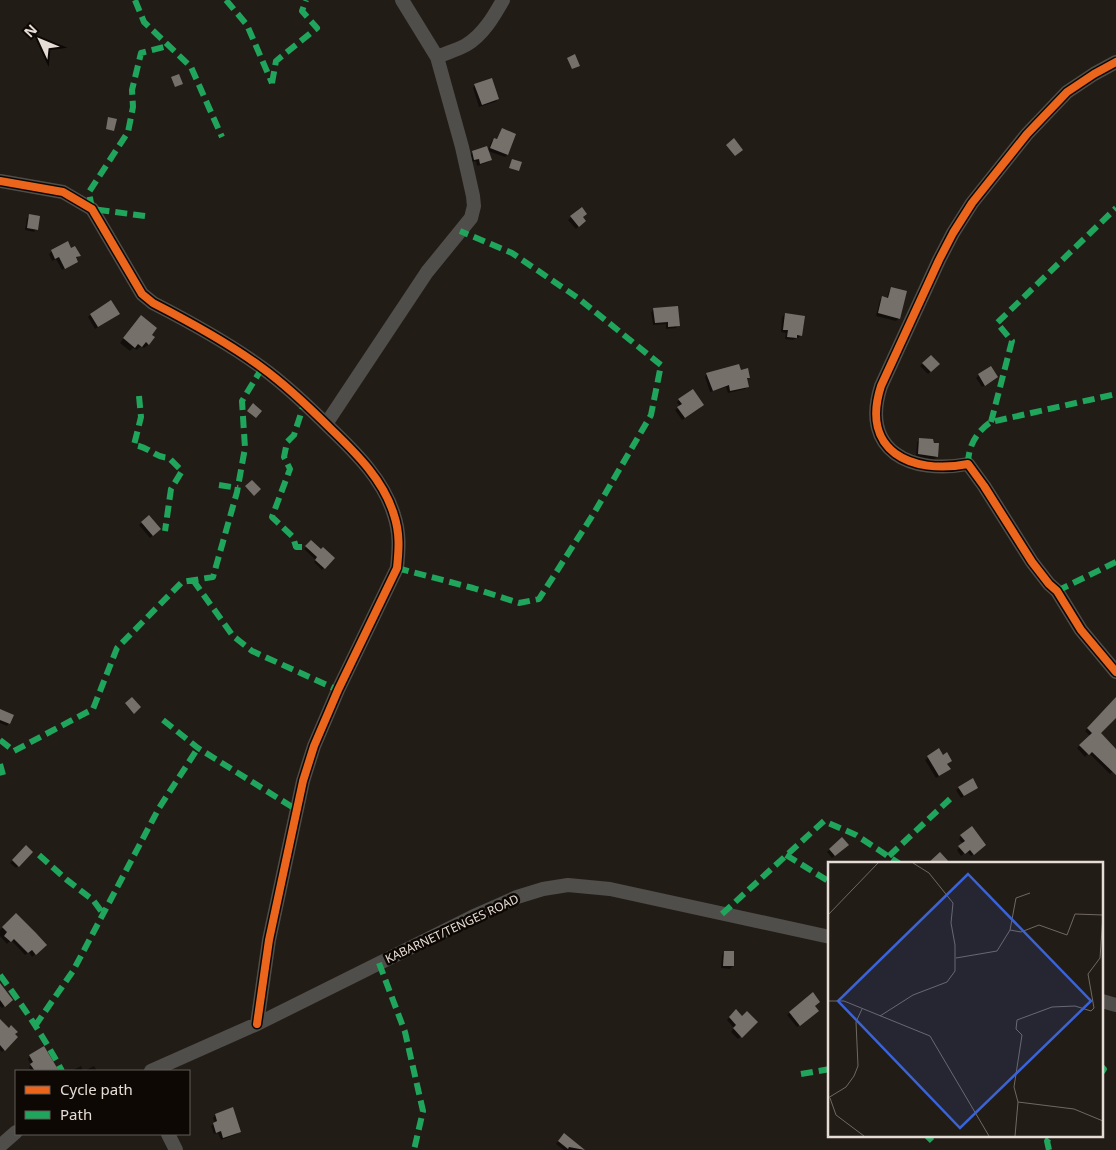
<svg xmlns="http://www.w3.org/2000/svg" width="1116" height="1150" font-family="'Noto Sans',sans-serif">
  <rect width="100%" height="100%" fill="#221c16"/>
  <path fill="#0007" d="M 475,85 L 498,99 L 495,102 L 479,107 L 473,88 Z
    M 502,130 L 507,155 L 505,157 L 488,151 L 491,142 L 494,139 L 496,140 Z
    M 473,152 L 490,160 L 488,162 L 477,166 L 476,161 L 472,162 L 470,155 Z
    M 581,208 L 581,217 L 584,221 L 576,229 L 568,220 Z
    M 30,215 L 36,229 L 34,232 L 25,230 L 27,218 Z
    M 71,250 L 79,256 L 75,259 L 77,262 L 62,270 L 56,259 L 52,261 L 49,254 L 52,251 Z
    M 892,289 L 899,318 L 896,321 L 876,316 L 880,300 L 883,297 L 887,298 L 889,291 Z
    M 654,309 L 678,325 L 676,328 L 666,329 L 666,324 L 653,325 L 651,312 Z
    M 785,314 L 801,335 L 798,338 L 796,338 L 793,340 L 785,339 L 786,333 L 781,332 L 782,317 Z
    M 90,315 L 116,316 L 95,329 L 88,317 Z
    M 136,321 L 150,335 L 149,344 L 144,348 L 141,346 L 137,350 L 133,348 L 130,351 L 120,343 Z
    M 931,356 L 938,364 L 928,374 L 920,366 Z
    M 740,371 L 749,377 L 746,380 L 748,386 L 745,389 L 728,393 L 726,387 L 710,392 L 705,377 L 707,374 Z
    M 979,375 L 994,380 L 982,387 L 976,378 Z
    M 679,400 L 700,408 L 682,420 L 675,410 L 680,407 L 677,402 Z
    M 920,440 L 937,457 L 934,459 L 916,457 L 917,442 Z
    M 149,516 L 160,529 L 150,538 L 139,525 Z
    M 311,541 L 333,558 L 322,570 L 314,562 L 316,560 L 304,549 Z
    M 1116,699 L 1116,717 L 1099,733 L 1116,751 L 1116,768 L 1110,774 L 1089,753 L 1085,757 L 1077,748 L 1090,736 L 1085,731 Z
    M 0,711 L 9,723 L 7,726 L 0,723 Z
    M 938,750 L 942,756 L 951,761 L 946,765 L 949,769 L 936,778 L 925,760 Z
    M 959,788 L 977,788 L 961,798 L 956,790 Z
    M 961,836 L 982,847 L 971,856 L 967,851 L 961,856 L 957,850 L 963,844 L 959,839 Z
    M 842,839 L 847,845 L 832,858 L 827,852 Z
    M 26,847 L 31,852 L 16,868 L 10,863 Z
    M 16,915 L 45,945 L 32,957 L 29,952 L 25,955 L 11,940 L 7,944 L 0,936 L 0,930 Z
    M 724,952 L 733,966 L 730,969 L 721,968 L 722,955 Z
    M 0,989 L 9,1002 L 2,1008 L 0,1006 Z
    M 812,994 L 815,1013 L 797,1027 L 787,1015 Z
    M 736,1011 L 742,1017 L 756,1022 L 738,1039 L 731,1032 L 734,1028 L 727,1020 Z
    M 0,1026 L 8,1029 L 17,1037 L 2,1052 L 0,1050 Z
    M 30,1056 L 52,1069 L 49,1071 L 31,1071 L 29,1067 L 31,1065 L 28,1059 Z
    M 81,1066 L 83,1071 L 71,1071 Z
    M 94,1066 L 97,1071 L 84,1071 Z
    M 232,1109 L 240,1131 L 237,1134 L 221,1140 L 218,1133 L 214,1134 L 211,1126 L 215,1123 L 213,1118 L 215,1115 Z
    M 564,1135 L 583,1150 L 564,1150 L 556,1144 Z"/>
  <path fill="#76706a" d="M 575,54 L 580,66 L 572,69 L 567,58 Z
    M 179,74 L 183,84 L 175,87 L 171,77 Z
    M 492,78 L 499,99 L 482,105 L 474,84 Z
    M 108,117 L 117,119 L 114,131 L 106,129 Z
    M 502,128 L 516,134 L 508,155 L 490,148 L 494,138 L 497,139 Z
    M 734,138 L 743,150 L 735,156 L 726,145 Z
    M 487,146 L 492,160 L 480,164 L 479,159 L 474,160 L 472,151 Z
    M 512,159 L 522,162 L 519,171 L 509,168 Z
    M 582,207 L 587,214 L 583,217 L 586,221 L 579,227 L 570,216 Z
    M 29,214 L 40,216 L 38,230 L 27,228 Z
    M 68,241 L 71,248 L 75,246 L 81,256 L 76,257 L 78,262 L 65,269 L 59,257 L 55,259 L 51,250 Z
    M 891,287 L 907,291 L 900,319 L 878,313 L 882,296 L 888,298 Z
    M 111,300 L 120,314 L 98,327 L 90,314 Z
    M 678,306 L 680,326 L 668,327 L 668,322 L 655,323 L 653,308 Z
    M 785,313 L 805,316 L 802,336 L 797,335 L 797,338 L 787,337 L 788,330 L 783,330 Z
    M 141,315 L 157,328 L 152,335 L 155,337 L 149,345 L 146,342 L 142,347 L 138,344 L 135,348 L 123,338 Z
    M 931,355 L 940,364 L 931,372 L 922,363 Z
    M 739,364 L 741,370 L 748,368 L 750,378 L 747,378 L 749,387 L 730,391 L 729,385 L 713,391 L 706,373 Z
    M 991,366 L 998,377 L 985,386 L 978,374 Z
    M 693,389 L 704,405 L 685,418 L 677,407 L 682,404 L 678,399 Z
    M 253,403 L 262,411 L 256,418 L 247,411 Z
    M 919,438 L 933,439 L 934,443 L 939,443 L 938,457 L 918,454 Z
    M 252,480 L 261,489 L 254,496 L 245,486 Z
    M 149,515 L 161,529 L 153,536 L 141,522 Z
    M 311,540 L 321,549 L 323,547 L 335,558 L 325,569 L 315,560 L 317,557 L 305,546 Z
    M 132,697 L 141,707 L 134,714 L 125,703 Z
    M 1116,697 L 1116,718 L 1101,733 L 1116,749 L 1116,775 L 1092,752 L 1089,755 L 1079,745 L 1092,733 L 1087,728 Z
    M 0,709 L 14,715 L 10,724 L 0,720 Z
    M 939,748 L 943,755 L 947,752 L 952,761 L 947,764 L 951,769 L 939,776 L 927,756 Z
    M 973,778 L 978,788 L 964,796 L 958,787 Z
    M 972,826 L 986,845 L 974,855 L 970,850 L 965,854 L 958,846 L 965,841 L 960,835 Z
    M 842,837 L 849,845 L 835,856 L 829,849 Z
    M 26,845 L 33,852 L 19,867 L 12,860 Z
    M 940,852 L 951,864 L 927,864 Z
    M 16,913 L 36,933 L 47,945 L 36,955 L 32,950 L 28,953 L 14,939 L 11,942 L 4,936 L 7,932 L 2,927 Z
    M 724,951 L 734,951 L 734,966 L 723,966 Z
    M 0,983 L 13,1000 L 5,1007 L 0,1000 Z
    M 813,992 L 820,1002 L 815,1006 L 819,1011 L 800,1026 L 789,1012 Z
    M 736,1009 L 742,1016 L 747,1011 L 758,1022 L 742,1038 L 733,1028 L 736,1025 L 729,1017 Z
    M 0,1019 L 9,1028 L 11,1025 L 18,1032 L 15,1034 L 18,1037 L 5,1051 L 0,1045 Z
    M 44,1046 L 59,1071 L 35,1071 L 30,1064 L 33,1062 L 29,1055 Z
    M 233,1107 L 241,1132 L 223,1138 L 221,1131 L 216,1133 L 213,1123 L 217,1121 L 215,1114 Z
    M 564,1133 L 585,1150 L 569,1147 L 568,1149 L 558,1141 Z"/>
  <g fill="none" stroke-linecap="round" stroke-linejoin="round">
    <path stroke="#504e4a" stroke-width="14" d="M 437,57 C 446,53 457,50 466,45 C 483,35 494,16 503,0
      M 1116,62 L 1094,74 L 1067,92 L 1027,134 L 972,203 L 953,233 L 939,260 L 881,386 C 860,451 911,475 968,464 L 984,486 L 1032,562 L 1049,584 L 1057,591 L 1081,630 L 1116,672
      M 0,181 L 63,192 L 92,209 L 142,294 L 153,303 C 190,322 227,342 261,367 C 286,385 310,408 332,430 C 357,454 384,481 394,515 C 400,533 399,549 397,568 L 338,690 L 314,746 L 303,781 L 269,940 L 257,1024
      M 326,424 L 427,272 L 471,218 L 474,206 L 473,196 L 462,147 L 437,57 L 402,0
      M 1102,1001 L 1116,1005
      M 151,1071 L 257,1024 L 472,917 L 517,897 L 543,889 L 568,885 L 610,889 L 830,937
      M 168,1134 L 176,1150
      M 0,1146 L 16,1132"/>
    <path stroke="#20a55d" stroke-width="6" stroke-dasharray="12 6" stroke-linecap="butt" d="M 135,0 L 144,22 L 191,67 L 222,137
      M 226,0 L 247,25 L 272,83
      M 272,83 L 276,61 L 317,28 L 302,11 L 306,0
      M 145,216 L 92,209 L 89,192 L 128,132 L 133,107 L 132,90 L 141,53 L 168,46
      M 139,396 L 141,417 L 134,445 C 150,447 153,457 169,458 L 182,471 L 171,489 L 165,531
      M 991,422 L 1012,341 L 997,323 L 1116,208
      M 968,464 C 968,446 977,431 991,422 L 1116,394
      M 219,485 L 238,488
      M 302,547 L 296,547 L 293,537 L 272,517 L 290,469 L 284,457 L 287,442 L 294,435 L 304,404
      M 397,568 L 473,588 L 519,603 L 539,599 L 594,513 L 651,415 L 661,365 L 578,298 L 512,253 L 460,231
      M 193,580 L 233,636 L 252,651 L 338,690
      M 1057,591 L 1116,562
      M 163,720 L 198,748 L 297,810
      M 0,740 L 14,751 L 93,709 L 117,648 L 182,582 L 213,577 L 237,492 L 245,448 L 242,401 L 262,368
      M 0,764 L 3,775
      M 39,855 L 67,880 L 93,900 L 104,915
      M 786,855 L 830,882
      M 889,856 L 950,799
      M 722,914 L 824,821 L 856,835 L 900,864
      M 379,963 L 405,1032 L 423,1111 L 414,1150
      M 0,975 C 23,1006 44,1037 62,1071
      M 35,1026 L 73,971 L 159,808 L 198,748
      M 1102,1067 L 1104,1069 L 1102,1072
      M 801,1074 L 830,1069
      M 927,1136 L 932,1141
      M 1049,1150 L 1047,1141 L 1051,1136"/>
    <g stroke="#0d0804" stroke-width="11">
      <path id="cycleway" d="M 1116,62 L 1094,74 L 1067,92 L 1027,134 L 972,203 L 953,233 L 939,260 L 881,386 C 860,451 911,475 968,464 L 984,486 L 1032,562 L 1049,584 L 1057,591 L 1081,630 L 1116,672
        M 0,181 L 63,192 L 92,209 L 142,294 L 153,303 C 190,322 227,342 261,367 C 286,385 310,408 332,430 C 357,454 384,481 394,515 C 400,533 399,549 397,568 L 338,690 L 314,746 L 303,781 L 269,940 L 257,1024"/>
    </g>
    <use href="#cycleway" stroke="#eb651d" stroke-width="8"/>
  </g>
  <g text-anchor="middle" stroke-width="5" stroke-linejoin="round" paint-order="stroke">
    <g font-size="12" fill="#e5dcd5" stroke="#0d0804">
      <text transform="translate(452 929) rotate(-25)" y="4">KABARNET/TENGES ROAD</text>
    </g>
  </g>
  <g transform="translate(828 862)">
    <rect width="275" height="275" fill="#221c16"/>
    <path fill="none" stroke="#706962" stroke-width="1" d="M 0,53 L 50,1M 182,68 L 193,70 L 211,63 L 239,73 L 247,52 L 275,53 L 272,96 L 260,112 L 266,146 L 263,149 L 247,144 L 224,145 L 189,158 L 188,167 L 194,173 L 186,225 L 190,240 L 246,247 L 275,259M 128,96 L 169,89 L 182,68 L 188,36 L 202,31M 0,139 L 16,139 L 102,174 L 161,274M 52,154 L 85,133 L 119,120 L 127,109 L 127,83 L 123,61 L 125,41 L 101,11 L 85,1M 0,236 L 18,225 L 26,214 L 30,204 L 28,160 L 34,147M 2,236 L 8,253 L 36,274M 187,274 L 190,240"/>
    <path fill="#3b63d8" fill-opacity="0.15" stroke="#3b63d8" stroke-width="2.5" d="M 140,12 L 263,139 L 132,266 L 10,139 Z"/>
    <rect width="275" height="275" fill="none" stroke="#e5dcd5" stroke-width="2.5"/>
  </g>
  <rect x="15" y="1070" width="175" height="65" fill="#0d0804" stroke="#635d58"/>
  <rect x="25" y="1086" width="25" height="8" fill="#eb651d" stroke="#635d58"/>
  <text x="60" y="1095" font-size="15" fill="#e5dcd5">Cycle path</text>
  <rect x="25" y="1111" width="25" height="8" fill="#20a55d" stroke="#635d58"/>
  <text x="60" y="1120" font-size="15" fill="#e5dcd5">Path</text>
  <g transform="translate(40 40) rotate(314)" stroke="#0d0804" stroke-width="4" paint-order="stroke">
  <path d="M0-4L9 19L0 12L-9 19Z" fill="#e5dcd5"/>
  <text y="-8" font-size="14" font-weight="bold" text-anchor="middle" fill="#e5dcd5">N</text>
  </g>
</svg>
